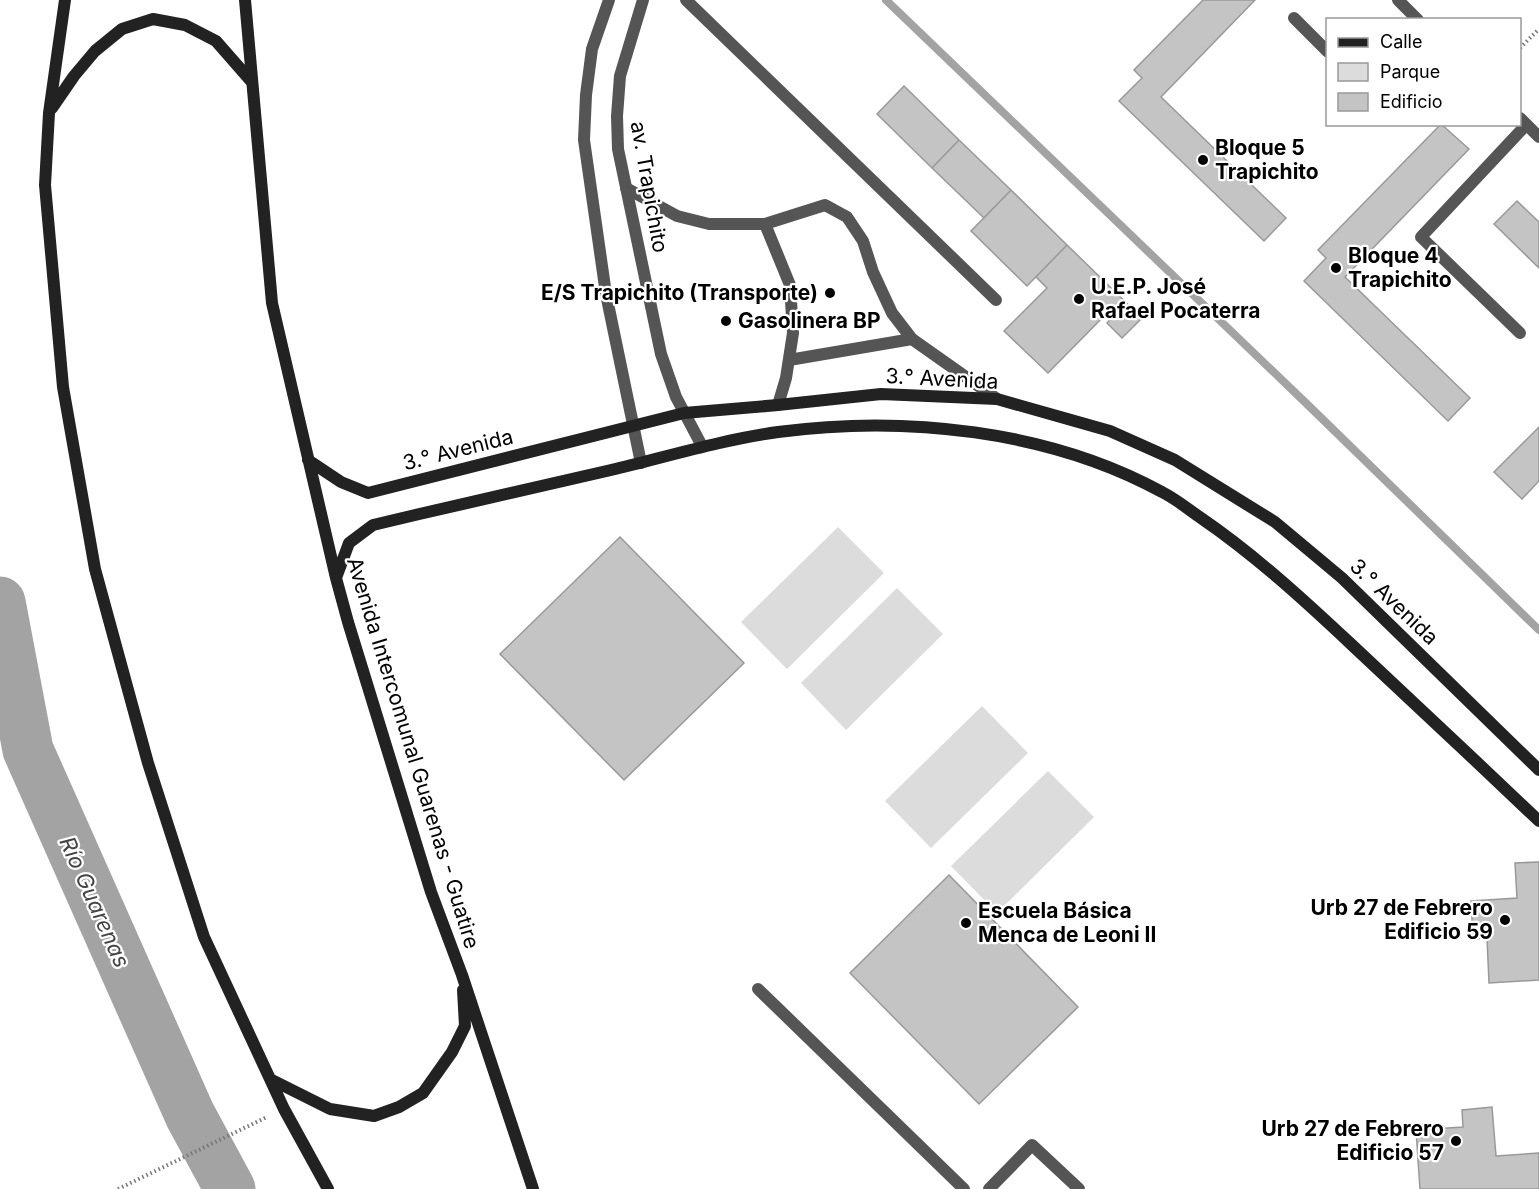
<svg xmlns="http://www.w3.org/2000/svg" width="1539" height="1189" font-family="Inter,sans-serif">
  <rect width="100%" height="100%" fill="#fff"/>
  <path fill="#dcdcdc" d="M 838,527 L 884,573 L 787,669 L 741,622 Z
    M 897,588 L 943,634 L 846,730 L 801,683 Z
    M 982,706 L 1028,753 L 931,848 L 885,801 Z
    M 1048,771 L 1094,817 L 997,913 L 951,866 Z"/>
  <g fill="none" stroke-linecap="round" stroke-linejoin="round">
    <path stroke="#a3a3a3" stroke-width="8" d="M 886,0 L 1309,406 L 1539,630"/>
    <path stroke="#a3a3a3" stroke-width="51" d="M 0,602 L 28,750 L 190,1115 L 230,1189"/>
  </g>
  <path fill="#c4c4c4" stroke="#999" stroke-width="1.5" d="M 1203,0 L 1255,0 L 1161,97 L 1286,218 L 1264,241 L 1119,101 L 1142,78 L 1134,70 Z
    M 904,86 L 959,140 L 932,168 L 877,114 Z
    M 1441,124 L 1469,149 L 1345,277 L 1470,398 L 1448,421 L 1304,281 L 1326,258 L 1318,250 Z
    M 959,140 L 1011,190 L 984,218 L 932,168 Z
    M 1011,190 L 1067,245 L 1027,286 L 971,231 Z
    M 1517,201 L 1539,222 L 1539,268 L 1494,224 Z
    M 1067,245 L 1142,318 L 1122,338 L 1107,323 L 1114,315 L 1110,310 L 1048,373 L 1004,331 L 1047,288 L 1036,277 Z
    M 1539,427 L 1539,481 L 1522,499 L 1494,472 Z
    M 620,537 L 744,663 L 624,780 L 500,654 Z
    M 1539,862 L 1539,980 L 1489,983 L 1487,938 L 1473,939 L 1471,901 L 1517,898 L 1515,863 Z
    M 949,875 L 1078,1007 L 979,1104 L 850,973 Z
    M 1492,1107 L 1496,1156 L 1539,1153 L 1539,1189 L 1420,1189 L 1416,1130 L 1463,1127 L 1462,1110 Z"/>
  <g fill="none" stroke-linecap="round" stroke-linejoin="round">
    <path stroke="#777" stroke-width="4" stroke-dasharray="1.5 3" stroke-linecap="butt" d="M 1520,48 L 1539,29
      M 118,1189 L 267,1117"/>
    <path stroke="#555" stroke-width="12" d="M 686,0 L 996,300
      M 1294,18 L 1328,52
      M 626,188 L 677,216 L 709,224 L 765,224 L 825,205 L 847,217 L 863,241 L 873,272 L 892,313 L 912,339 L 997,399
      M 765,224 L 790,285 L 793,333 L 786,378 L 778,405
      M 1520,333 L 1421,237 L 1526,125
      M 789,360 L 912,339
      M 989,1189 L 1032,1145 L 1079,1189"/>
    <path stroke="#555" stroke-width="12" d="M 609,0 L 592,49 L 586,95 L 584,140 L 606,294 L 641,463
      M 643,0 L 620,76 L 617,116 L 618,149 L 661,354 L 676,397 L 702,446
      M 1398,0 L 1418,20
      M 1520,118 L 1539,137
      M 758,989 L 964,1189"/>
    <path stroke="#222" stroke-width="12" d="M 65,0 L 49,113 L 45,185 L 63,387 L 95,569 L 148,763 L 204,937 L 284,1109 L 328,1189
      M 245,0 L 272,303 L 336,578 L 348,622 L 431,892 L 462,975 L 533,1189
      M 52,108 L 74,76 L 95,51 L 122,29 L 153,19 L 185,25 L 216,41 L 251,81
      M 308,460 L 341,482 L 368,493 L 684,413 L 778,405 L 881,394 L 997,399 L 1110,431 L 1175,460 L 1275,522 L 1342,578 L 1539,770
      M 336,578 L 349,543 L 373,525 C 452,506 531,488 611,470 C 666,457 721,440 778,432 C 904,415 1049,430 1162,492 C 1176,499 1188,509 1201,518 C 1255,555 1304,600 1352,645 C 1414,703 1477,762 1539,821
      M 270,1079 L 330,1109 L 374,1116 L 399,1107 L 423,1093 L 452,1052 L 465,1026 L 463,990"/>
  </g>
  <g fill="#000" stroke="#fff" stroke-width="2">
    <circle cx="1203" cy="160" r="6"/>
    <circle cx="1336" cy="268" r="6"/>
    <circle cx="830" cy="293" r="6"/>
    <circle cx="1079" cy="299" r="6"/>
    <circle cx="726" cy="321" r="6"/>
    <circle cx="1505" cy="920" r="6"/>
    <circle cx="966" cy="923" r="6"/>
    <circle cx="1456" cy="1141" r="6"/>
  </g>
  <g text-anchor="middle" stroke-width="4.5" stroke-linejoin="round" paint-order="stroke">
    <g font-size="21" font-weight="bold" fill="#000" stroke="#fff" text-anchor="start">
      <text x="1215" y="155">Bloque 5<tspan x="1215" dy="24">Trapichito</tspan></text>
      <text x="1348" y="263">Bloque 4<tspan x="1348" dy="24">Trapichito</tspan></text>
      <text x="1091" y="294">U.E.P. José<tspan x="1091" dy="24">Rafael Pocaterra</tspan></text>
      <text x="818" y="300" text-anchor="end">E/S Trapichito (Transporte)</text>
      <text x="738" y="328">Gasolinera BP</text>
      <text x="1493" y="915" text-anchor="end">Urb 27 de Febrero<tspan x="1493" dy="24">Edificio 59</tspan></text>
      <text x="978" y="918">Escuela Básica<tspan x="978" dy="24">Menca de Leoni II</tspan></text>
      <text x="1444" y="1136" text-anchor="end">Urb 27 de Febrero<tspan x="1444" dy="24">Edificio 57</tspan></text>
    </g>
    <g font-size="21" fill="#000" stroke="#fff">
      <text transform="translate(649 187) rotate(80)" y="7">av. Trapichito</text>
      <text transform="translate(942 379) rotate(3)" y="7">3.° Avenida</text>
      <text transform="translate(458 450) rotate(-14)" y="7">3.° Avenida</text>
      <text transform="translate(1394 602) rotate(44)" y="7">3.° Avenida</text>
      <text transform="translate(413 753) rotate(73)" y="7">Avenida Intercomunal Guarenas - Guatire</text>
    </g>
    <g font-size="22" font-style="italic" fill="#444" stroke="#fff">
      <text transform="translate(95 902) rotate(66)" y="8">Río Guarenas</text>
    </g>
  </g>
  <rect x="1326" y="18" width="195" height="108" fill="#ffffff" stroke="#999999" stroke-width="1.5"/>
  <rect x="1338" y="38" width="30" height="9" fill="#222222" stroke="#999999" stroke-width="1.5"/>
  <text x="1380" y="48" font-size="18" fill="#000000">Calle</text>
  <rect x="1338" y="63" width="30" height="18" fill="#dcdcdc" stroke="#999999" stroke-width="1.5"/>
  <text x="1380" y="78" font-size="18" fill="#000000">Parque</text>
  <rect x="1338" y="93" width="30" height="18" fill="#c4c4c4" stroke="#999999" stroke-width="1.5"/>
  <text x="1380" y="108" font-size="18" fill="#000000">Edificio</text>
</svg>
